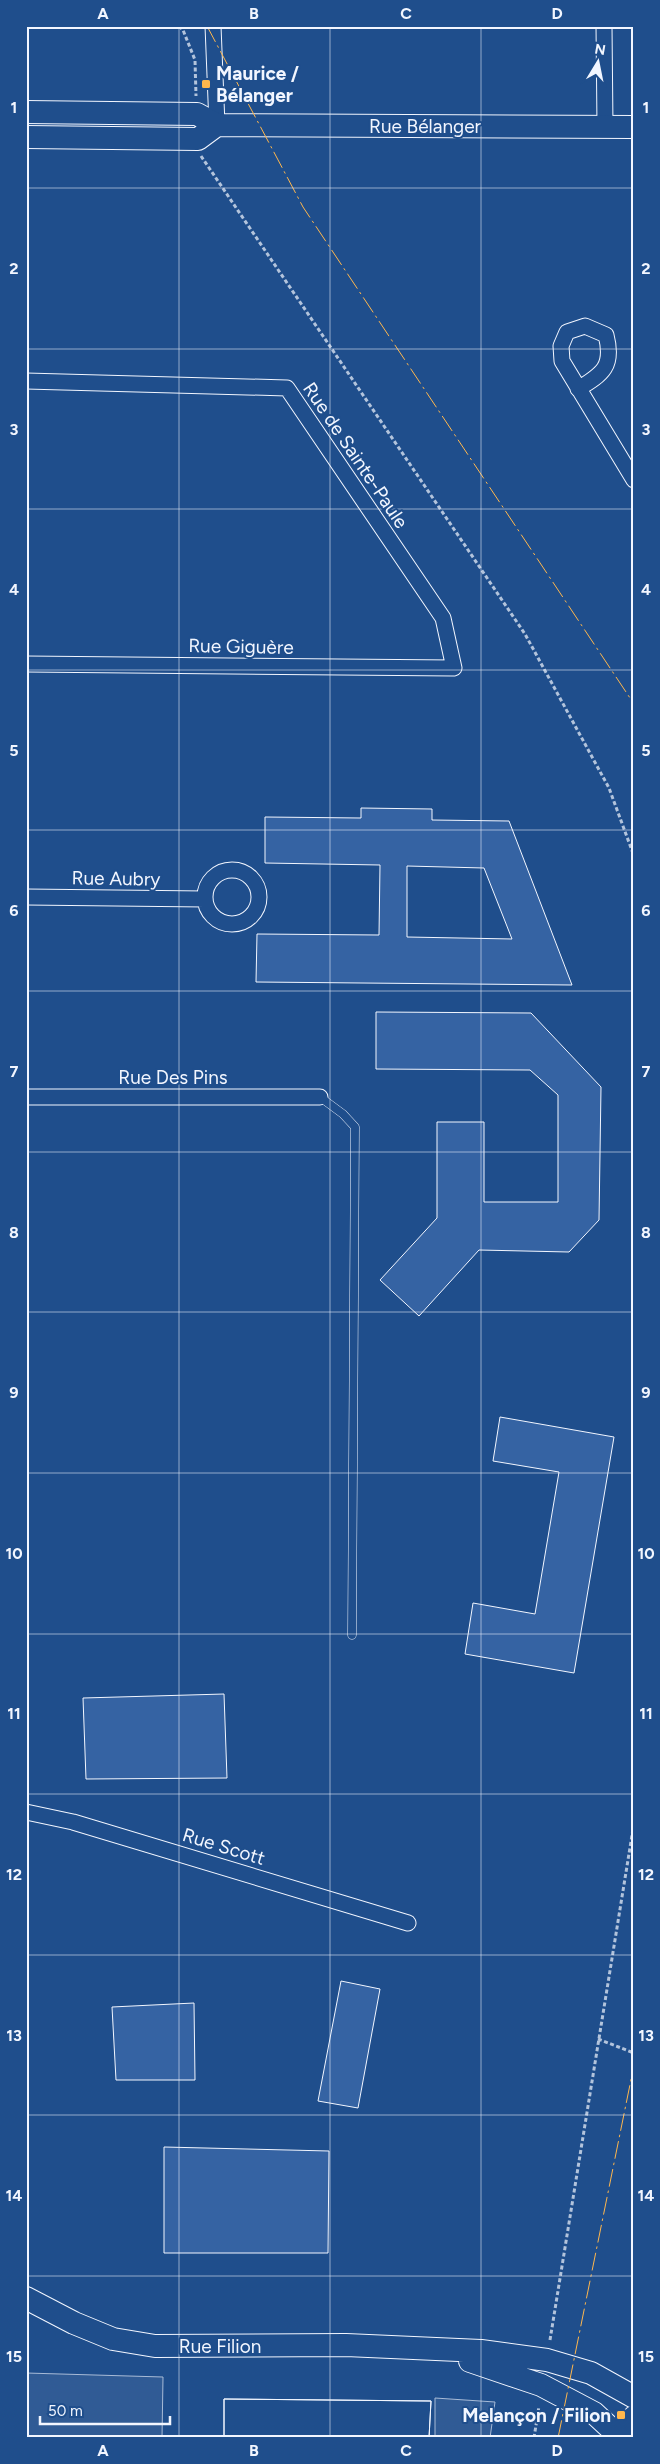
<svg xmlns="http://www.w3.org/2000/svg" width="660" height="2464" font-family="Figtree,sans-serif">
  <rect width="100%" height="100%" fill="#1f4e8c"/>
  <path fill="#305b95" stroke="#a8bbd7" d="M 26,2373 L 163,2377 L 162,2438 L 26,2438 Z
    M 435,2398 L 495,2402 L 490,2438 L 435,2438 Z"/>
  <path fill="#3563a3" stroke="#f2f6ff" fill-rule="evenodd" d="M 361,808 L 432,809 L 432,820 L 509,821 L 572,985 L 256,982 L 257,934 L 379,935 L 380,865 L 265,863 L 265,817 L 361,818 ZM 407,866 L 484,868 L 512,939 L 407,937 Z
    M 376,1012 L 531,1013 L 601,1087 L 599,1220 L 569,1252 L 479,1250 L 419,1316 L 380,1280 L 437,1218 L 437,1122 L 484,1122 L 484,1202 L 558,1202 L 558,1095 L 530,1070 L 376,1069 Z
    M 500,1417 L 614,1437 L 574,1673 L 465,1654 L 473,1603 L 535,1614 L 559,1472 L 493,1461 Z
    M 224,1694 L 227,1778 L 86,1779 L 83,1698 Z
    M 341,1981 L 380,1989 L 358,2108 L 318,2101 Z
    M 194,2003 L 195,2080 L 116,2080 L 112,2007 Z
    M 164,2147 L 329,2151 L 328,2253 L 164,2253 Z
    M 224,2399 L 431,2401 L 429,2438 L 224,2438 Z
    M 224,2399 L 431,2401 L 429,2438 L 224,2438 Z"/>
  <g fill="none" stroke-linecap="round" stroke-linejoin="round">
    <g stroke="#f2f6ff" stroke-width="9">
      <path id="lane" d="M 320,1097 L 343,1114 L 355,1127 L 352,1635"/>
    </g>
    <g stroke="#f2f6ff" stroke-width="17">
      <path id="street" d="M 213,26 L 217,125
        M 604,26 L 605,127
        M 26,381 L 287,388 L 443,618 L 454,668 L 26,664
        M 578,389 C 603,374 614,366 606,335 L 585,326 L 567,332 L 561,346 L 562,361 L 634,480
        M205 897a27 27 0 1 1 54 0a27 27 0 1 1-54 0Z
        M 26,897 L 205,899
        M 26,1097 L 320,1097
        M 26,1812 L 73,1822 L 408,1923"/>
    </g>
    <g stroke="#f2f6ff" stroke-width="24">
      <path id="secondary" d="M 26,112 L 197,114 L 217,125 L 634,127
        M 26,137 L 198,139 L 217,125
        M 26,2298 L 74,2323 L 113,2339 L 155,2346 L 346,2345 L 481,2351 L 547,2360 L 591,2373 L 634,2397
        M 470,2361 L 541,2385 L 594,2413 L 621,2438
        M 617,2438 L 634,2417"/>
    </g>
    <path stroke="#b3c4dc" stroke-width="3" stroke-dasharray="4 2.5" stroke-linecap="butt" d="M 179,26 L 183,30 L 195,60 L 196,96
      M 201,156 L 525,634 L 609,788 L 634,856
      M 598,2039 L 634,2053
      M 550,2340 L 634,1823
      M 534,2438 L 539,2406"/>
    <use href="#lane" stroke="#1f4e8c" stroke-width="8"/>
    <use href="#street" stroke="#1f4e8c" stroke-width="15"/>
    <use href="#secondary" stroke="#1f4e8c" stroke-width="22"/>
    <path stroke="#ffb74d" stroke-width="1" stroke-dasharray="18 4 2.5 4" stroke-linecap="butt" d="M 207,26 L 303,207 L 634,704
      M 558,2438 L 634,2065"/>
  </g>
  <path fill="none" stroke="#f2f6ff" stroke-width="1" stroke-opacity="0.55" d="M 179,26 L 179,2438M 330,26 L 330,2438M 481,26 L 481,2438M 26,188 L 634,188M 26,349 L 634,349M 26,509 L 634,509M 26,670 L 634,670M 26,830 L 634,830M 26,991 L 634,991M 26,1152 L 634,1152M 26,1312 L 634,1312M 26,1473 L 634,1473M 26,1634 L 634,1634M 26,1794 L 634,1794M 26,1955 L 634,1955M 26,2115 L 634,2115M 26,2276 L 634,2276"/>
  <g fill="#ffb74d" stroke="#1f4e8c" stroke-width="2">
    <rect x="201" y="79" width="10" height="10" rx="2.5"/>
    <rect x="616" y="2410" width="10" height="10" rx="2.5"/>
  </g>
  <g text-anchor="middle" stroke-width="4" stroke-linejoin="round" paint-order="stroke">
    <g font-size="19" font-weight="bold" fill="#f2f6ff" stroke="#1f4e8c" text-anchor="start">
      <text x="216" y="80">Maurice /<tspan x="216" dy="22">Bélanger</tspan></text>
      <text x="611" y="2422" text-anchor="end">Melançon / Filion</text>
    </g>
    <g font-size="19" fill="#f2f6ff" stroke="#1f4e8c">
      <text x="425" y="133">Rue Bélanger</text>
      <text transform="translate(356 455) rotate(56)" y="7">Rue de Sainte-Paule</text>
      <text transform="translate(241 646) rotate(1)" y="7">Rue Giguère</text>
      <text transform="translate(116 878) rotate(1)" y="7">Rue Aubry</text>
      <text x="173" y="1084">Rue Des Pins</text>
      <text transform="translate(224 1846) rotate(17)" y="7">Rue Scott</text>
      <text x="220" y="2353">Rue Filion</text>
    </g>
  </g>
  <rect width="660" height="2464" fill="none" stroke="#1f4e8c" stroke-width="55"/>
  <g transform="translate(598 62) rotate(10)" stroke="#1f4e8c" stroke-width="4" paint-order="stroke">
  <path d="M0-4L9 19L0 12L-9 19Z" fill="#f2f6ff"/>
  <text y="-8" font-size="14" font-weight="bold" text-anchor="middle" fill="#f2f6ff">N</text>
  </g>
  <path d="M40 2416v8h130v-8" fill="none" stroke="#f2f6ff" stroke-width="2.5"/>
  <text x="48" y="2416" font-size="15" fill="#f2f6ff" stroke="#1f4e8c" stroke-width="4" paint-order="stroke">50 m</text>
  <rect x="28" y="28" width="604" height="2408" fill="none" stroke="#f2f6ff" stroke-width="2"/>
  <g font-size="16" text-anchor="middle" font-weight="bold" fill="#f2f6ff">
    <text x="103" y="19">A</text>
    <text x="254" y="19">B</text>
    <text x="406" y="19">C</text>
    <text x="557" y="19">D</text>
    <text x="14" y="113">1</text>
    <text x="646" y="113">1</text>
    <text x="14" y="274">2</text>
    <text x="646" y="274">2</text>
    <text x="14" y="435">3</text>
    <text x="646" y="435">3</text>
    <text x="14" y="595">4</text>
    <text x="646" y="595">4</text>
    <text x="14" y="756">5</text>
    <text x="646" y="756">5</text>
    <text x="14" y="916">6</text>
    <text x="646" y="916">6</text>
    <text x="14" y="1077">7</text>
    <text x="646" y="1077">7</text>
    <text x="14" y="1238">8</text>
    <text x="646" y="1238">8</text>
    <text x="14" y="1398">9</text>
    <text x="646" y="1398">9</text>
    <text x="14" y="1559">10</text>
    <text x="646" y="1559">10</text>
    <text x="14" y="1719">11</text>
    <text x="646" y="1719">11</text>
    <text x="14" y="1880">12</text>
    <text x="646" y="1880">12</text>
    <text x="14" y="2041">13</text>
    <text x="646" y="2041">13</text>
    <text x="14" y="2201">14</text>
    <text x="646" y="2201">14</text>
    <text x="14" y="2362">15</text>
    <text x="646" y="2362">15</text>
    <text x="103" y="2456">A</text>
    <text x="254" y="2456">B</text>
    <text x="406" y="2456">C</text>
    <text x="557" y="2456">D</text>
  </g>
</svg>
